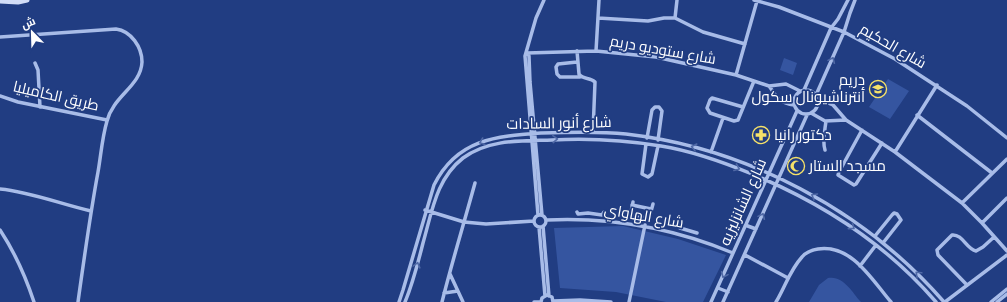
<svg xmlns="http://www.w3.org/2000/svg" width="1007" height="302" font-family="'Exo 2',Cairo,sans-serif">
  <rect width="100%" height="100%" fill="#213d82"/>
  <path fill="#3555a0" d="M 784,58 L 797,63 L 793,75 L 780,70 Z
    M 888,79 L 909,91 L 890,119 L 869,107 Z
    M 623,226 L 678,239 L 726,255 L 703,302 L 666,302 L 616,292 L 560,288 L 554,228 Z
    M 828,278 C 843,275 852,292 861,302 L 809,302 L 819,285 Z"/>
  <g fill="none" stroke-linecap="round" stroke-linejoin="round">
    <path stroke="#a8bce8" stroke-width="3.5" d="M 754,0 L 779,7 L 844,32 L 895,59 L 967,106 L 1007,138
      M 598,18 L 648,21 L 664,18 L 675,18 L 703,32 L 745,44
      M 675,18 L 677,0
      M 0,37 L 116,29 C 131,31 142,47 142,62 C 141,86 113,96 107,121 C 102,138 101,155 98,172 C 90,215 84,259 78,302
      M 577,51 L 579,74 C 583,80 590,77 595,82 L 593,132
      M 596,51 L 599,0
      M 527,53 L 596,51 L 656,57 L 736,75 L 769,86 L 786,84 L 800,91
      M 527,53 L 529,56 L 530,82 L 542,215
      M 577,62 L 558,64 L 556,67 L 557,74 L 560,77 L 580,77
      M 35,63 L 38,70 L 40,107
      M 736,75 L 757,1
      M 769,86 C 777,97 779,103 794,105
      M794 102a12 12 0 1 1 24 0a12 12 0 1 1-24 0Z
      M 804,90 L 831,28 L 838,19 L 848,0
      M 816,95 L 844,32 L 850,13 L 855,0
      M 0,96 L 18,102 L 107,120
      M 818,99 L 833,105 L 846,120 L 895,152 L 962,203 L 982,223 L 1007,251
      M 743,107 L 712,98 L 710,100 L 707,108 L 710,113 L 734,121 L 738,120 L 754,81
      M 811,113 L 825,121 L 846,120
      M 917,115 L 992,173
      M 862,130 L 839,172 L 838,175 L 854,185 L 856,184 L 882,143
      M 647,138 L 652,110 L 655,107 L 659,107 L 662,111 L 658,140
      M 646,144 L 642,174 L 648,177 L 652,174 L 658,146
      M 825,150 C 822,141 825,130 826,121
      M 711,152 L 723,118
      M 895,152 L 937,85
      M 0,189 C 31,192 60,204 91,211
      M 633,202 L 631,212 L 632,215 L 646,218 L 650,215 L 653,204
      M 962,203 L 1007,159
      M 632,205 L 651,209
      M 425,210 L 464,222 L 486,224 L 534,221
      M 577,212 L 578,214 L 588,213 L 602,215 L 604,212
      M534 221a6 6 0 1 1 12 0a6 6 0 1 1-12 0Z
      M 538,215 L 525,56 L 536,18 L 544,0
      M 547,220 C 612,217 673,228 733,253
      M 982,223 L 1007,198
      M 745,225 L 756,229
      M 543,226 L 549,296
      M 539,227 L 545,296
      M 680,228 L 697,233
      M 0,230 C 16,254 25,275 34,302
      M 875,236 L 892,215 L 894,213 L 897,214 L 901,220 L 883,243
      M 745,255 L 788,278
      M 860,266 L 876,245
      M 450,274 L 463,302
      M 967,285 L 938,255 L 937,250 L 952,235 C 963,234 966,249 976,251 L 983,247 L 994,237
      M 718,288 L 728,292
      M 444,293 L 458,291
      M 553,301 L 580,300 L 611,302
      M 399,302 L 403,290 L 434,185 C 457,139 496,136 541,133 C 570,132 598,131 626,134 C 747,148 864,210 944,302
      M 405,302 C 413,283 418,263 423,243 C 432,212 436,179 463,158 C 489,139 521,141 552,140 C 589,138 624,140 661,146 C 692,151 723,162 752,174 C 822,203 886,244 936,302
      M 442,302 C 452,262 464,223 475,183
      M 534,302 L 541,302
      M 541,302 L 542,298 L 547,295 L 552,297 L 553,302
      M 629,302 L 645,225
      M 711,302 L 797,111
      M 723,302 L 807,115
      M 776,302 C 785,287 790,270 802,257 C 806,252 812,250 818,249 C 852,244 872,280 891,302
      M 945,302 L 1007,255
      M 991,302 L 1007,289
      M 997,302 L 1007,294"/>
    <path stroke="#d2ddf7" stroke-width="5" d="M 0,1 L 18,2 L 27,0"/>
  </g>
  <defs><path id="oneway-chevron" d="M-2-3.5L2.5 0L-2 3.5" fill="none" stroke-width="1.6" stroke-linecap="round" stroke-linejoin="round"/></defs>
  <g stroke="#5069a6">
    <use href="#oneway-chevron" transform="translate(832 60) rotate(-66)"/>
    <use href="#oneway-chevron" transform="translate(555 139) rotate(-3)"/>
    <use href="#oneway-chevron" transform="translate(482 142) rotate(160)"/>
    <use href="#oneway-chevron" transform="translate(694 147) rotate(-166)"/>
    <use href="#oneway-chevron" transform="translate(737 168) rotate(21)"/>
    <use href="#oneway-chevron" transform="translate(814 196) rotate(-150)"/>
    <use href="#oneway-chevron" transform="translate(762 216) rotate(-66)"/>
    <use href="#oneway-chevron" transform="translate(852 227) rotate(36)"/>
    <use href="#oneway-chevron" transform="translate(417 265) rotate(-75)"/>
    <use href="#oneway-chevron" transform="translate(918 274) rotate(-137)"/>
    <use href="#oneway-chevron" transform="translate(724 275) rotate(114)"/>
  </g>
  <defs>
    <g id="school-ring" transform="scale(0.9)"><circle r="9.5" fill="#213d82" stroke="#f5e169" stroke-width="1.5"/><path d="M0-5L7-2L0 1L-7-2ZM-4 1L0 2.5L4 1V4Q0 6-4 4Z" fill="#f5e169"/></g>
    <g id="pharmacy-ring" transform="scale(0.9)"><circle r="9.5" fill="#213d82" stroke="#f5e169" stroke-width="1.5"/><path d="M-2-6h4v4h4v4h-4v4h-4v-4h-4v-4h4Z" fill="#f5e169"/></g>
    <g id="mosque-ring" transform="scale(0.9)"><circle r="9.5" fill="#213d82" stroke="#f5e169" stroke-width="1.5"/><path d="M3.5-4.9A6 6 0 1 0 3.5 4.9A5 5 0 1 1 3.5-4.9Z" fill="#f5e169"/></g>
  </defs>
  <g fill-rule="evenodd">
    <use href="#school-ring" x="878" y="89"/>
    <use href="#pharmacy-ring" x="761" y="135"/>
    <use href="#mosque-ring" x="796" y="166"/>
  </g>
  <g text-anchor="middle" stroke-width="3.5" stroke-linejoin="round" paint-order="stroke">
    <g font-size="15" fill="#fff" stroke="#213d82">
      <text transform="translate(893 46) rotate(30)" y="5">شارع الحكيم</text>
      <text transform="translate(663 50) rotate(10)" y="5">شارع ستوديو دريم</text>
      <text transform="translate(56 96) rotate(13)" y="5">طريق الكاميليا</text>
      <text transform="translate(559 123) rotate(-1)" y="5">شارع أنور السادات</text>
      <text transform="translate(743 202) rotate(-66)" y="5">شارع الشانزليزيه</text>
      <text transform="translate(644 216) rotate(10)" y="5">شارع الهاواي</text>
    </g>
    <g font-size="15" fill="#fff" stroke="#213d82" text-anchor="start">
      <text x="865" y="85" text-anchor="end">دريم<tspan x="865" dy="17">أنترناشيونال سكول</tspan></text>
      <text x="774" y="140">دكتور رانيا</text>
      <text x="809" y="171">مسجد الستار</text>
    </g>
  </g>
  <g transform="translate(32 32) rotate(337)" stroke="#213d82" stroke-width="3" paint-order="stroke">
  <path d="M0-3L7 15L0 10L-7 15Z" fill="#ffffff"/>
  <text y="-6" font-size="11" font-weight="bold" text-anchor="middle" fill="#ffffff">ش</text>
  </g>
</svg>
